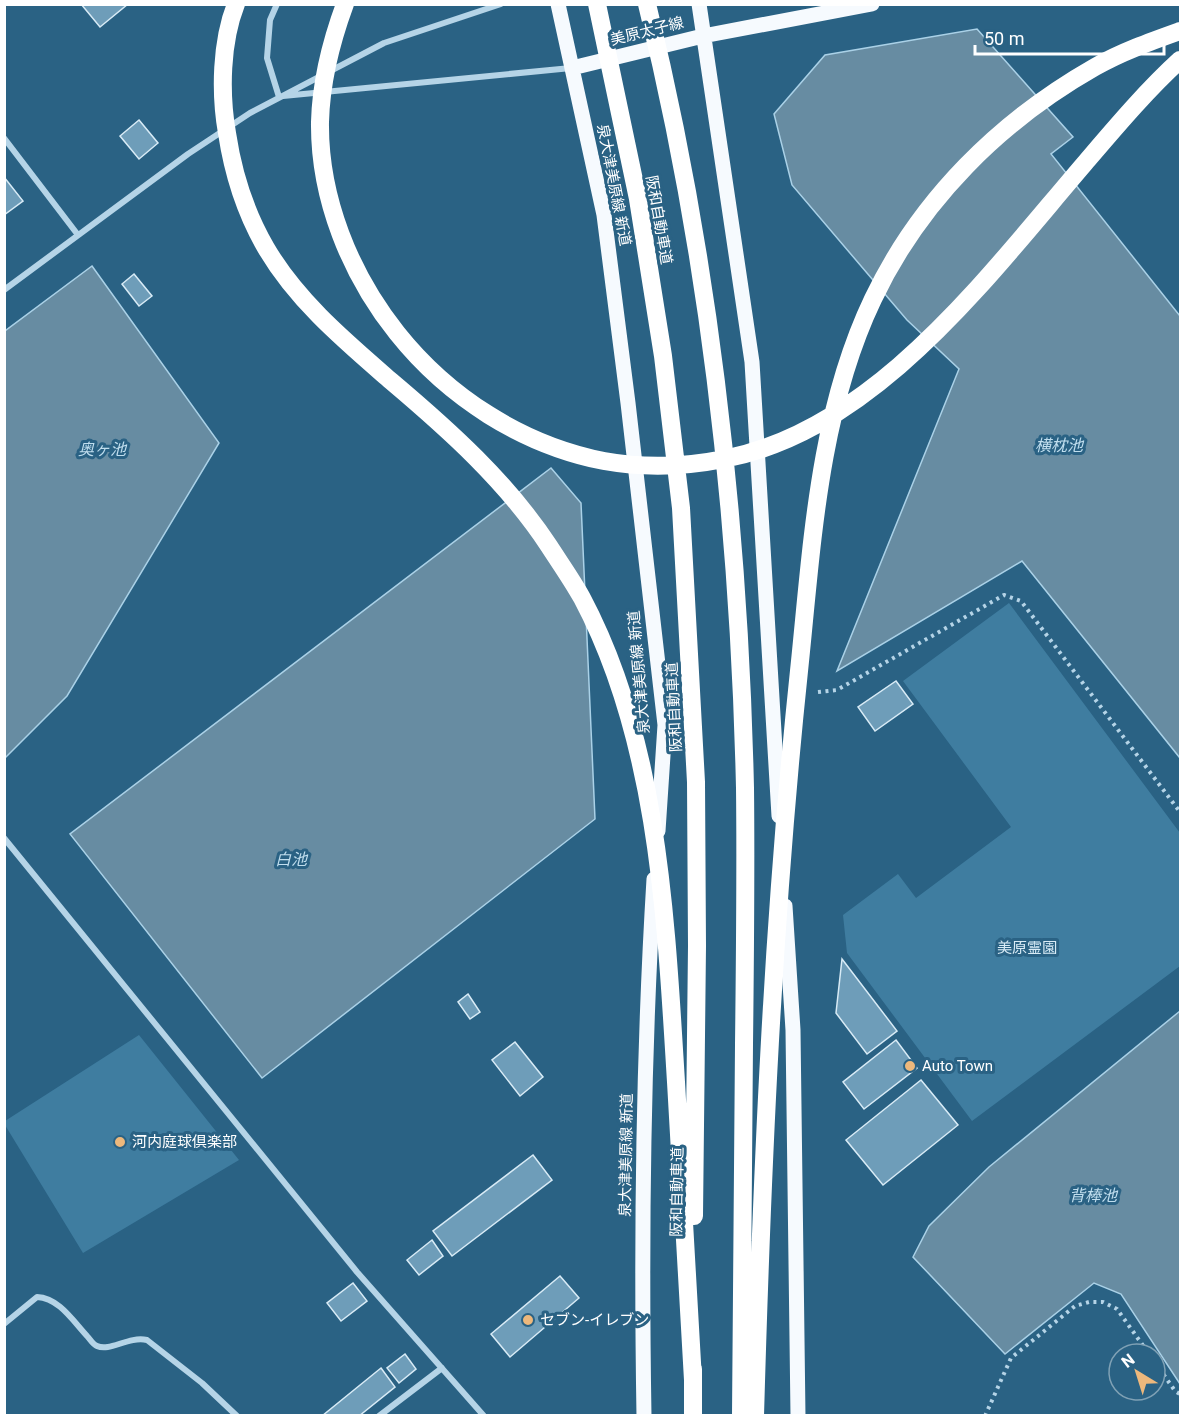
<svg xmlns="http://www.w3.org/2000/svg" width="1185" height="1420" font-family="Roboto,'Noto Sans JP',sans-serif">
  <rect width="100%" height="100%" fill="#2a6284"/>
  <path fill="#3f7da0" d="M 1009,603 L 1180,833 L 1180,966 L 972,1121 L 847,953 L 843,915 L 898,874 L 916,898 L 1011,827 L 903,681 Z
    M 139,1035 L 239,1160 L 83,1253 L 5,1125 L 5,1121 Z"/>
  <path fill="#678ca2" stroke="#aad1e7" stroke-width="1.5" d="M 977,29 L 1073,137 L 1051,154 L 1180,316 L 1180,758 L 1022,561 L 837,671 L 959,369 L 907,320 L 792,185 L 774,114 L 825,55 Z
    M 92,266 L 219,443 L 67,696 L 5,758 L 5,331 Z
    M 551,468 L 581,503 L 595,819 L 262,1078 L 70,834 Z
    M 1180,1011 L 1180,1384 L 1121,1294 L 1094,1283 L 1005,1354 L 913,1257 L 929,1226 L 989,1167 Z"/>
  <path fill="#6e9db9" stroke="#d8ebf6" stroke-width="1.5" d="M 81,4 L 128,4 L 100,27 Z
    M 139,120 L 158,143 L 139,159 L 120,136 Z
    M 4,177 L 23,201 L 4,215 Z
    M 134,274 L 152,296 L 139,306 L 122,284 Z
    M 896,681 L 913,704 L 875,731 L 858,707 Z
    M 842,959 L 897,1031 L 867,1054 L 836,1013 Z
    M 468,994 L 480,1012 L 470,1019 L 458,1002 Z
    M 896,1040 L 917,1068 L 864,1109 L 843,1082 Z
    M 515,1042 L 543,1077 L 520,1096 L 492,1060 Z
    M 921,1080 L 958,1125 L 883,1185 L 846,1140 Z
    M 533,1155 L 552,1180 L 452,1256 L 433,1231 Z
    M 432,1240 L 443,1256 L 419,1275 L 407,1260 Z
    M 560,1276 L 579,1298 L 510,1357 L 491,1334 Z
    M 353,1283 L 367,1301 L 341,1321 L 327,1303 Z
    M 405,1354 L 416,1369 L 399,1383 L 387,1368 Z
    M 381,1368 L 395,1387 L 359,1416 L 322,1416 Z"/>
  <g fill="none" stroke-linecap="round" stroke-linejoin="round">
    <path stroke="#b5d4e7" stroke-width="4" stroke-dasharray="3 4.5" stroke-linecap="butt" d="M 818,692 L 837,690 L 1004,595 L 1021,601 L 1180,812
      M 1155,1362 L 1175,1391 L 1180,1394
      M 985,1416 L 1011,1358 L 1075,1306 L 1089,1302 L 1103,1302 L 1117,1309 L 1149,1354"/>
    <path stroke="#b5d4e7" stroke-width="6" d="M 277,4 L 270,20 L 267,58 L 279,97
      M 283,96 L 571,68
      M 4,138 L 78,235
      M 4,290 L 188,154 L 250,113 L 384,43 L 501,4
      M 4,838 L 357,1272 L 484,1416
      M 4,1324 L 37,1297 C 59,1298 73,1321 87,1336 C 90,1339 93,1345 97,1346 C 110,1352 128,1336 147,1340 L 202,1383 L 237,1416
      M 379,1416 L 442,1368"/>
    <path stroke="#f6fafe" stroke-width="15" d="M 558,4 L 604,215 L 628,403 L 665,725 L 658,831
      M 699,4 L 752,362 L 779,816
      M 572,68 L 703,36 L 872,4
      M 785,906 L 793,1030 L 798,1416
      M 644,1416 C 641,1236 643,1058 654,879"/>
    <path stroke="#fff" stroke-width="18" d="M 236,4 C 221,42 220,93 227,133 C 233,173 245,212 266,248 C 297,301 345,341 391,381 C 449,430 507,482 549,546 C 560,563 572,580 582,598 C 659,743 666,921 676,1082 C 681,1181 687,1280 693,1380
      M 345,4 C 331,42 321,82 320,122 C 319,198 350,274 397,333 C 448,397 522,445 604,461 C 643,468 684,467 724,459 C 791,446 848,410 899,366 C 969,305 1025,233 1085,163 C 1115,128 1146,91 1180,60
      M 597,4 L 638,199 L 663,356 L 681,508 L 696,782 L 697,946 L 694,1216
      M 647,4 C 710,260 739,525 745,788 C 746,874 745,959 744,1045 C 743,1168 742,1292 741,1416
      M 693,1416 L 693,1369
      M 755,1416 C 762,1167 773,918 799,671 C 812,547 818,414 873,299 C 920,200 1000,121 1095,67 C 1121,52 1152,41 1180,31"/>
  </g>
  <g fill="#edb87c" stroke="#2a6284" stroke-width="2">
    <circle cx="910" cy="1066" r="6"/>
    <circle cx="120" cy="1142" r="6"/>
    <circle cx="528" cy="1320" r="6"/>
  </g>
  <g text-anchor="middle" stroke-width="6" stroke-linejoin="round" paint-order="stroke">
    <g font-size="15" fill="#fff" stroke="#2a6284">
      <text transform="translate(647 31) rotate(-14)" y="5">美原太子線</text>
      <text transform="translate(614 185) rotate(79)" y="5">泉大津美原線 新道</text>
      <text transform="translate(659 220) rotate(80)" y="5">阪和自動車道</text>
      <text transform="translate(639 672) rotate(-95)" y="5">泉大津美原線 新道</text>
      <text transform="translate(674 707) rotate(-93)" y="5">阪和自動車道</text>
      <text transform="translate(626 1155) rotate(-89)" y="5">泉大津美原線 新道</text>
      <text transform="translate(677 1192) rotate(-89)" y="5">阪和自動車道</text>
    </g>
    <g font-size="15" fill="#d8ebf6" stroke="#2a6284">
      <text x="1027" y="953">美原霊園</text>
    </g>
    <g font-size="15" fill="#fff" stroke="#2a6284" text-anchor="start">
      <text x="922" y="1071">Auto Town</text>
      <text x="132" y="1147">河内庭球倶楽部</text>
      <text x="540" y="1325">セブン-イレブン</text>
    </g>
    <g font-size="16" font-style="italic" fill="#c0deee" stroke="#2a6284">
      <text x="1059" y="451">横枕池</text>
      <text x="102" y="455">奥ヶ池</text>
      <text x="291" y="865">白池</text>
      <text x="1093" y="1201">背棒池</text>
    </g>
  </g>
  <rect width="1185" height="1420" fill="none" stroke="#ffffff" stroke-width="12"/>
  <g transform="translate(1137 1372) rotate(322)"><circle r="28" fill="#2a6284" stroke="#7fa1b5" stroke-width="1.5"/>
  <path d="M0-4.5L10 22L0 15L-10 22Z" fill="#edb87c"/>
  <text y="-9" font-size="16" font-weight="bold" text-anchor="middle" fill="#ffffff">N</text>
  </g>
  <path d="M975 45v9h189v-9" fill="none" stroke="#ffffff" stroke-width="3"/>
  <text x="984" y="45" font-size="18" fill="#ffffff" stroke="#2a6284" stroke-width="4.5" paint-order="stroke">50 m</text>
</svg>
